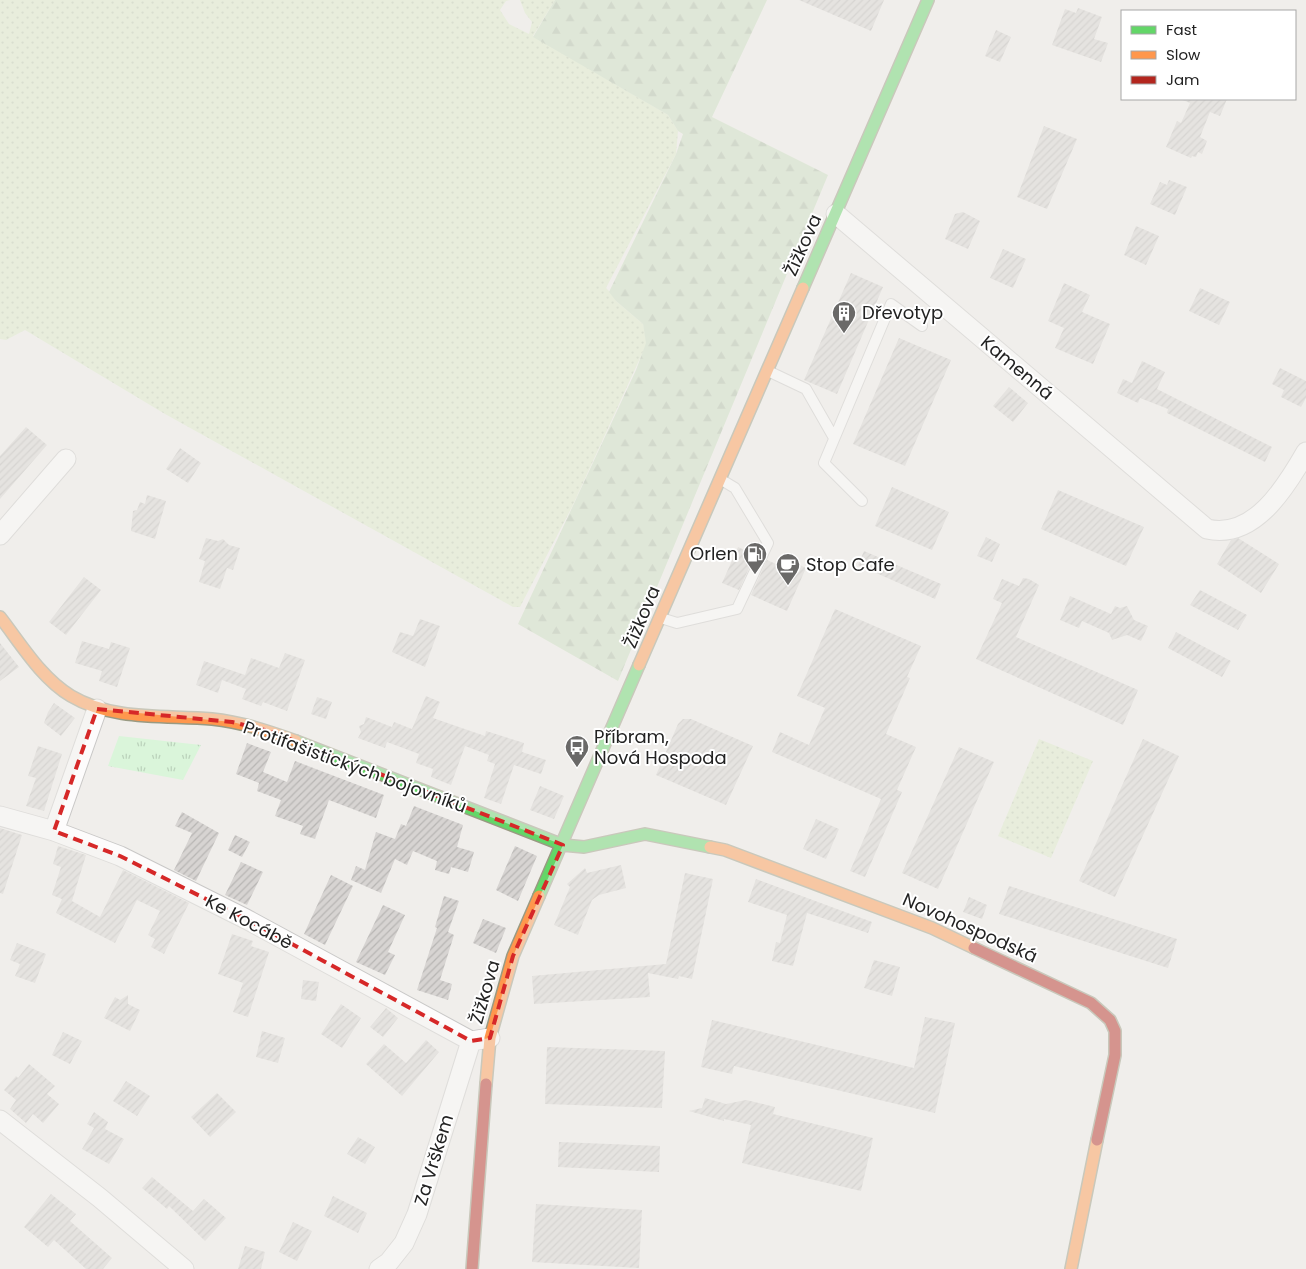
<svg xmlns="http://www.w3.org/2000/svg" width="1306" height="1269" font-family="Poppins,sans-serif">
  <defs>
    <pattern id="grass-dots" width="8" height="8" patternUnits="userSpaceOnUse" patternTransform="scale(1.25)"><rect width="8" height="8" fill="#ddeccb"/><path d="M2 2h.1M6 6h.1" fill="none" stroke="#bdcaae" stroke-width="1.8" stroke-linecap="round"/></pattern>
    <pattern id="forest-firs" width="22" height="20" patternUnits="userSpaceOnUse" patternTransform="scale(1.25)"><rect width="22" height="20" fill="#cbdec1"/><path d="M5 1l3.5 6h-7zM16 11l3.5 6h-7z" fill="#aebea6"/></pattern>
    <pattern id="park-tufts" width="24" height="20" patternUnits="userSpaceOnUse" patternTransform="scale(1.25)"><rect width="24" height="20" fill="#daf5da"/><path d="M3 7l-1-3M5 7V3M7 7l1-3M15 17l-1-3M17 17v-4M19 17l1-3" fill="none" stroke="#bbd2bb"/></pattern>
    <pattern id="building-hatch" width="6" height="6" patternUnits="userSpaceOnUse" patternTransform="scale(1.25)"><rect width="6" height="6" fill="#d7d4d2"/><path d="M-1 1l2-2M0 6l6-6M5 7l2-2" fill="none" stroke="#b8b6b4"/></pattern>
  </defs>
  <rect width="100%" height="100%" fill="#f0eeeb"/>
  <path fill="url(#grass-dots)" d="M 0,0 L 510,0 L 506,1 L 500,10 L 509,24 L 529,34 L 532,22 L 525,13 L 520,0 L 555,0 L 533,36 L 668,115 L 678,131 L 676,154 L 606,288 L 615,297 L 616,301 L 643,324 L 647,343 L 572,507 L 520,607 L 513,607 L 165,414 L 25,330 L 6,340 L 0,339 Z
    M 1039,739 L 1093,761 L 1051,858 L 998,836 Z"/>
  <path fill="url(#forest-firs)" d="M 555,0 L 767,0 L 712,117 L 828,175 L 618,681 L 518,624 L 636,370 L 646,343 L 643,324 L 616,301 L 609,292 L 676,154 L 683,134 L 678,131 L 668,115 L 533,37 Z"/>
  <path fill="url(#park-tufts)" d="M 119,736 L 201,745 L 183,780 L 108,766 Z"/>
  <path fill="url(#building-hatch)" d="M 799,0 L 884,0 L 871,31 Z
    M 1078,8 L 1102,17 L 1094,39 L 1108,43 L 1101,62 L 1052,45 L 1065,9 L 1076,13 Z
    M 996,30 L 1011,37 L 1000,62 L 985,56 Z
    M 1180,99 L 1227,99 L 1220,116 L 1210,112 L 1200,137 L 1207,141 L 1202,154 L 1198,152 L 1196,157 L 1192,156 L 1191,158 L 1166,147 L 1177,121 L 1181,123 L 1190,103 Z
    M 1044,126 L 1077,139 L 1047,209 L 1017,197 Z
    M 1169,180 L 1187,187 L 1175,215 L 1150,204 L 1160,182 L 1167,185 Z
    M 963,212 L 980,221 L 968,249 L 945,239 L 955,214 Z
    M 1136,226 L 1159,236 L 1146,265 L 1124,255 Z
    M 1003,249 L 1026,259 L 1013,288 L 990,278 Z
    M 851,273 L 883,287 L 837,394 L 804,380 Z
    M 1064,283 L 1090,295 L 1082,312 L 1110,324 L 1093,364 L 1055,348 L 1064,328 L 1048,321 Z
    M 1200,288 L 1230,302 L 1219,325 L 1189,311 Z
    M 899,338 L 951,360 L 905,466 L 853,444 Z
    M 1142,361 L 1165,372 L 1157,389 L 1272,447 L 1265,462 L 1167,413 L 1168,409 L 1140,398 L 1138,403 L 1117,393 L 1123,379 L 1132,383 Z
    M 1280,368 L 1306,381 L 1306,398 L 1301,407 L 1281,397 L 1284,390 L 1272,384 Z
    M 1009,387 L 1028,403 L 1013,422 L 993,406 Z
    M 26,427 L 47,445 L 0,499 L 0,456 Z
    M 180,448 L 201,463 L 188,483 L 166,469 Z
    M 892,487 L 949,512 L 932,550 L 875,526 Z
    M 1058,490 L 1144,527 L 1126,566 L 1041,529 Z
    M 147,495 L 166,501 L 155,539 L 131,531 L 133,511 L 137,510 L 140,502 L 145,504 Z
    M 986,537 L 1000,544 L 992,562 L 977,556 Z
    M 206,538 L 218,541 L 223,539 L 229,545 L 240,548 L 233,570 L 227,568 L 220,589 L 199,582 L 205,561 L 199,559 Z
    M 1238,538 L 1279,564 L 1261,593 L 1217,564 L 1231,540 Z
    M 738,547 L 755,555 L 739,590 L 722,583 Z
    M 864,551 L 941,584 L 935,599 L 858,565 Z
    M 767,560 L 785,568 L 789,560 L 806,568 L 787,611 L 751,595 Z
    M 84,577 L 101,590 L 66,635 L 49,622 Z
    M 1023,578 L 1029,579 L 1039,585 L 1016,637 L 1138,690 L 1123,725 L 976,659 L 1002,603 L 993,599 L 1002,579 L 1019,586 Z
    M 1200,590 L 1247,615 L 1238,630 L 1190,605 Z
    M 1070,596 L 1111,614 L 1115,606 L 1120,608 L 1127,606 L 1134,620 L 1148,626 L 1141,641 L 1127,635 L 1112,640 L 1109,633 L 1082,621 L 1079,628 L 1060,620 Z
    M 835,609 L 921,646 L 907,677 L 910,678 L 886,734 L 916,747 L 897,790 L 902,792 L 865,877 L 850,871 L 881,799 L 772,752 L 780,732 L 809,745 L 825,708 L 797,696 Z
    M 420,619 L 440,626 L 425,667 L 392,652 L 400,632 L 413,636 Z
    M 1176,632 L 1231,661 L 1222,677 L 1168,648 Z
    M 82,641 L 109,649 L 111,642 L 130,648 L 117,687 L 99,681 L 102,671 L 75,663 Z
    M 0,643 L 19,667 L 0,681 Z
    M 285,653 L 305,660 L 287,711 L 263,702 L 261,706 L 242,699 L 246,689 L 222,680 L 218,693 L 196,685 L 204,661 L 245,675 L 251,658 L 279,668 Z
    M 426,696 L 440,702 L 433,718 L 485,736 L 486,731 L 524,743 L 522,752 L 546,760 L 541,774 L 514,765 L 501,804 L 484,798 L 495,764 L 487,761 L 489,755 L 465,746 L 451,785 L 431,777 L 433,769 L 416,763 L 419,754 L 387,742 L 385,748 L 358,738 L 361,732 L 359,726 L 364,724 L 366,717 L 392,727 L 394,722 L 412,729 Z
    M 317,697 L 332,702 L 326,719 L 311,714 Z
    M 54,703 L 75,718 L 61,736 L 44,723 L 48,712 Z
    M 683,719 L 691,719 L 753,746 L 726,805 L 656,775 L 678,724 Z
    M 1143,739 L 1179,756 L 1115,897 L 1079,881 Z
    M 247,743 L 271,752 L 263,772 L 287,782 L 295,761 L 384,795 L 376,818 L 329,800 L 315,839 L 300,834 L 303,826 L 275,816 L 281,800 L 257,791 L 260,779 L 259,783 L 236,774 Z
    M 38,746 L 62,754 L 44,811 L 26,806 L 36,778 L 28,776 Z
    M 959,747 L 994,762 L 938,889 L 902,873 Z
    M 540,786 L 564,796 L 554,819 L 530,810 Z
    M 414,806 L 463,825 L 457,847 L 474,852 L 468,872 L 451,867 L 449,874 L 435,870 L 437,861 L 413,851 L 407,865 L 395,859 L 381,893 L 351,880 L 356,866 L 365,870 L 376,832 L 395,839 L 401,824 L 406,826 Z
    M 182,812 L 219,833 L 196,881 L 174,870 L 192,833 L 175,826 Z
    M 816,819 L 839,829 L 826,859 L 803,849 Z
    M 0,828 L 22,835 L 3,894 L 0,893 Z
    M 235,835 L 250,842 L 242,857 L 228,850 Z
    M 58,846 L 86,855 L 72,901 L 100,917 L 123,870 L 189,903 L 164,954 L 151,947 L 155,939 L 148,935 L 160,911 L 137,900 L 115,943 L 56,913 L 62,899 L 52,895 L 61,867 L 53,864 Z
    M 515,846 L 537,856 L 518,901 L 496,890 Z
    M 241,862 L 263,872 L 247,905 L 225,895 Z
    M 621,865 L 626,888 L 599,895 L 592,900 L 578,935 L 554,925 L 570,887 L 567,884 L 585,868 L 587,873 Z
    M 685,873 L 713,879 L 692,979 L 679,976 L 678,979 L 648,973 L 650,997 L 534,1004 L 532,976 L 666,964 Z
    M 331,875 L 353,886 L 325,945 L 304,934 Z
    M 756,879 L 872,922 L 868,933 L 807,913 L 793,966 L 772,961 L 776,942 L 780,943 L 787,915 L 748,902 Z
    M 1009,886 L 1177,939 L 1168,968 L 999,914 Z
    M 444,896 L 459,901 L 448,932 L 454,935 L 440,980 L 452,984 L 448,1000 L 417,990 L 437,928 L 435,927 Z
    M 969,897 L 987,905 L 982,919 L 963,912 Z
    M 383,905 L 405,915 L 388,952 L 395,955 L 385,975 L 356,962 Z
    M 483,919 L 506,928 L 496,953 L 473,943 Z
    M 232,934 L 253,941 L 251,946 L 269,952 L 248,1017 L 233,1012 L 243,983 L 218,974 Z
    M 17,943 L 46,954 L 35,983 L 15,976 L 20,964 L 10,960 Z
    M 874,960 L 900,967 L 892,996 L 864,988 Z
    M 303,980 L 319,982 L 316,1001 L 301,999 Z
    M 128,995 L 128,1004 L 140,1010 L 130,1031 L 104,1018 L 115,997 L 120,1000 Z
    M 341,1004 L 361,1018 L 342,1048 L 321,1034 Z
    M 386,1008 L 398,1018 L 383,1037 L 370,1027 Z
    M 925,1017 L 955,1023 L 935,1113 L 734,1066 L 732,1074 L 701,1067 L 712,1020 L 914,1068 Z
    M 262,1031 L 285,1038 L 278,1063 L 256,1057 Z
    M 63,1032 L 82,1041 L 70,1064 L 52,1055 Z
    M 426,1040 L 439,1052 L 402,1096 L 366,1064 L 384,1044 L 406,1063 Z
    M 547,1047 L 665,1051 L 662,1108 L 545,1104 Z
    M 29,1064 L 55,1086 L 47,1094 L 59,1104 L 43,1123 L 33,1114 L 26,1123 L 10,1109 L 16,1100 L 4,1090 L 16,1076 L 18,1078 Z
    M 126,1081 L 150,1096 L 137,1116 L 113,1101 Z
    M 217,1093 L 236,1112 L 210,1137 L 191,1117 Z
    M 705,1098 L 726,1104 L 746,1100 L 775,1107 L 773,1114 L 873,1138 L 861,1191 L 742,1163 L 751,1125 L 724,1119 L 724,1121 L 689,1111 L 702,1108 Z
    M 94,1112 L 108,1122 L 105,1129 L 124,1139 L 109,1164 L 82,1149 L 94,1128 L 87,1124 Z
    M 358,1137 L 375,1147 L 365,1164 L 347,1154 Z
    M 559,1142 L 660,1146 L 659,1172 L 558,1167 Z
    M 152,1177 L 193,1211 L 204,1199 L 226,1218 L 205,1241 L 169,1206 L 167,1209 L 142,1188 Z
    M 51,1194 L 76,1214 L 70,1221 L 112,1258 L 103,1269 L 86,1269 L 54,1240 L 48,1247 L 24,1227 Z
    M 333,1196 L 367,1213 L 358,1233 L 324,1216 Z
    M 536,1204 L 642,1210 L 639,1268 L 532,1262 Z
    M 293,1222 L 312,1231 L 297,1261 L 279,1252 Z
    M 245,1246 L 265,1252 L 261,1269 L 238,1269 Z"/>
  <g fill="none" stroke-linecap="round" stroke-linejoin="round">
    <g stroke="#c9c8c7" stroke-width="12">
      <path id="lane" d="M 768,371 L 806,389 L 834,438
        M 862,501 L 824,463 L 891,304 L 922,326
        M 661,618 L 677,623 L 737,609 L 768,543 L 735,488 L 720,479"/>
    </g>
    <g stroke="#c9c8c7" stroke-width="21">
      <path id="street" d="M 836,214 L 1207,529 C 1254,540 1286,487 1306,452
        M 0,535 L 66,459
        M 0,816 L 54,831 L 120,856 L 246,919 L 471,1041 L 490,1038
        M 54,831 L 97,709
        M 0,1120 L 100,1198 L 184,1269
        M 379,1269 L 389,1262 L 404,1243 L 417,1214 L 471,1041"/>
    </g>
    <g stroke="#999a82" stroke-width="14">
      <path id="fast" d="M 803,288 L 928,0
        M 296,741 L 563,845 L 584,847 L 645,834 L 710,847
        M 539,896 L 639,665"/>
    </g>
    <g stroke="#999a82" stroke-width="14">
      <path id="slow" d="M 0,617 C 21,644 41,678 71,696 C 113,721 165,715 212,719 C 241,722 268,731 296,741
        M 639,665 L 803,288
        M 710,847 L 725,850 L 932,928 L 974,948
        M 486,1084 L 490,1038 L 513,956 L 539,896
        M 1071,1269 L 1097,1140"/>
    </g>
    <g stroke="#999a82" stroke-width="14">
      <path id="jam" d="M 974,948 L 1091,1003 L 1110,1020 L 1115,1031 L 1115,1055 L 1097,1140
        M 472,1269 L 486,1084"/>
    </g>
    <use href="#lane" stroke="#fdfcfc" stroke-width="10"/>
    <use href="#street" stroke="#fdfcfc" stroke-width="19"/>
    <use href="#fast" stroke="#63d668" stroke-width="11"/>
    <use href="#slow" stroke="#ff974d" stroke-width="11"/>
    <use href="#jam" stroke="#b3261e" stroke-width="11"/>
  </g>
  <path d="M0 0H1306V1269H0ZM 97,709 L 232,722 L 269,731 L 563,845 L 513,956 L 490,1038 L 471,1041 L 246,919 L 120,856 L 54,831 Z" fill="#f0eeeb" fill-opacity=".55" fill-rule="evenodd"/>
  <path fill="none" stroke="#d62828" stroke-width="4" stroke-dasharray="10 6" stroke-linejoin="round" d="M 97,709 L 232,722 L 269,731 L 563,845 L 513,956 L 490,1038 L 471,1041 L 246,919 L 120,856 L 54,831 Z"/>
  <defs>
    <g id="building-pin" transform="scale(1.25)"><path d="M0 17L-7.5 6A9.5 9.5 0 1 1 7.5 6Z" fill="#6a6968" stroke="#fff"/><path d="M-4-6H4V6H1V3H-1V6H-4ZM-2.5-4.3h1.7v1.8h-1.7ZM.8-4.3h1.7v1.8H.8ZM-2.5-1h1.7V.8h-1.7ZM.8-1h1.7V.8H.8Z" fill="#fff"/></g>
    <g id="fuel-pin" transform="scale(1.25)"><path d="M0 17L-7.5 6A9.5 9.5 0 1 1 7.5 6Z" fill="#6a6968" stroke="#fff"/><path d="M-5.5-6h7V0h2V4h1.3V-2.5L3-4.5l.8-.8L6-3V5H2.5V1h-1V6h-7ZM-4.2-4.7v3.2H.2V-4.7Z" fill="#fff"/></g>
    <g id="cafe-pin" transform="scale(1.25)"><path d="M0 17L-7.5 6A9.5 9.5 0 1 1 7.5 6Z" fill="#6a6968" stroke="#fff"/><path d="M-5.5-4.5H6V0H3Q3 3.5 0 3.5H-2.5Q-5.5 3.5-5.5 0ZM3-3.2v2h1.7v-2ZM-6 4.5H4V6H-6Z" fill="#fff"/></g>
    <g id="bus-pin" transform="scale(1.25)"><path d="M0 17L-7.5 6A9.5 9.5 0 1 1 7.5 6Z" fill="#6a6968" stroke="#fff"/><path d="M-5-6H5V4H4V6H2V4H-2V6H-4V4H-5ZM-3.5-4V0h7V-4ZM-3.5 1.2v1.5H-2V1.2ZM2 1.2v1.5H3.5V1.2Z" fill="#fff"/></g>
  </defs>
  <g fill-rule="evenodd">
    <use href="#building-pin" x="844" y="313"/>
    <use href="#fuel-pin" x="755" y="554"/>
    <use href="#cafe-pin" x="788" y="565"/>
    <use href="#bus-pin" x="577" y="747"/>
  </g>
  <g text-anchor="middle" stroke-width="4" stroke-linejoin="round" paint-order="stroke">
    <g font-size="18" fill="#222" stroke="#fff">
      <text transform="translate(803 245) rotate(-66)" y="6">Žižkova</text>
      <text transform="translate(1017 368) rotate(40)" y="6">Kamenná</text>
      <text transform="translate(642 617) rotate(-67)" y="6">Žižkova</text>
      <text transform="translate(355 767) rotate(20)" y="6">Protifašistických bojovníků</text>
      <text transform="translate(249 922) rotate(28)" y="6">Ke Kocábě</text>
      <text transform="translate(970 928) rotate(24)" y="6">Novohospodská</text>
      <text transform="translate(485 992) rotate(-74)" y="6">Žižkova</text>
      <text transform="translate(434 1160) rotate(-73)" y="6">Za Vrškem</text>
    </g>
    <g font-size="18" fill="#222" stroke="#fff" text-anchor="start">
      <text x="862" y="319">Dřevotyp</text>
      <text x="738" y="560" text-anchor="end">Orlen</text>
      <text x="806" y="571">Stop Cafe</text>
      <text x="594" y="743">Příbram,<tspan x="594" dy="21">Nová Hospoda</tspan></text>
    </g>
  </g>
  <rect x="1121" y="10" width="175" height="90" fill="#ffffff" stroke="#a7a7a7"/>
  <rect x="1131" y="26" width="25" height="8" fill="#63d668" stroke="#a7a7a7"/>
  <text x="1166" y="35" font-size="15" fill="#222222">Fast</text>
  <rect x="1131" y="51" width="25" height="8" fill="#ff974d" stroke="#a7a7a7"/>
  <text x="1166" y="60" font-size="15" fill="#222222">Slow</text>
  <rect x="1131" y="76" width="25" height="8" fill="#b3261e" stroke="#a7a7a7"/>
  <text x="1166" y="85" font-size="15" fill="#222222">Jam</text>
</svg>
